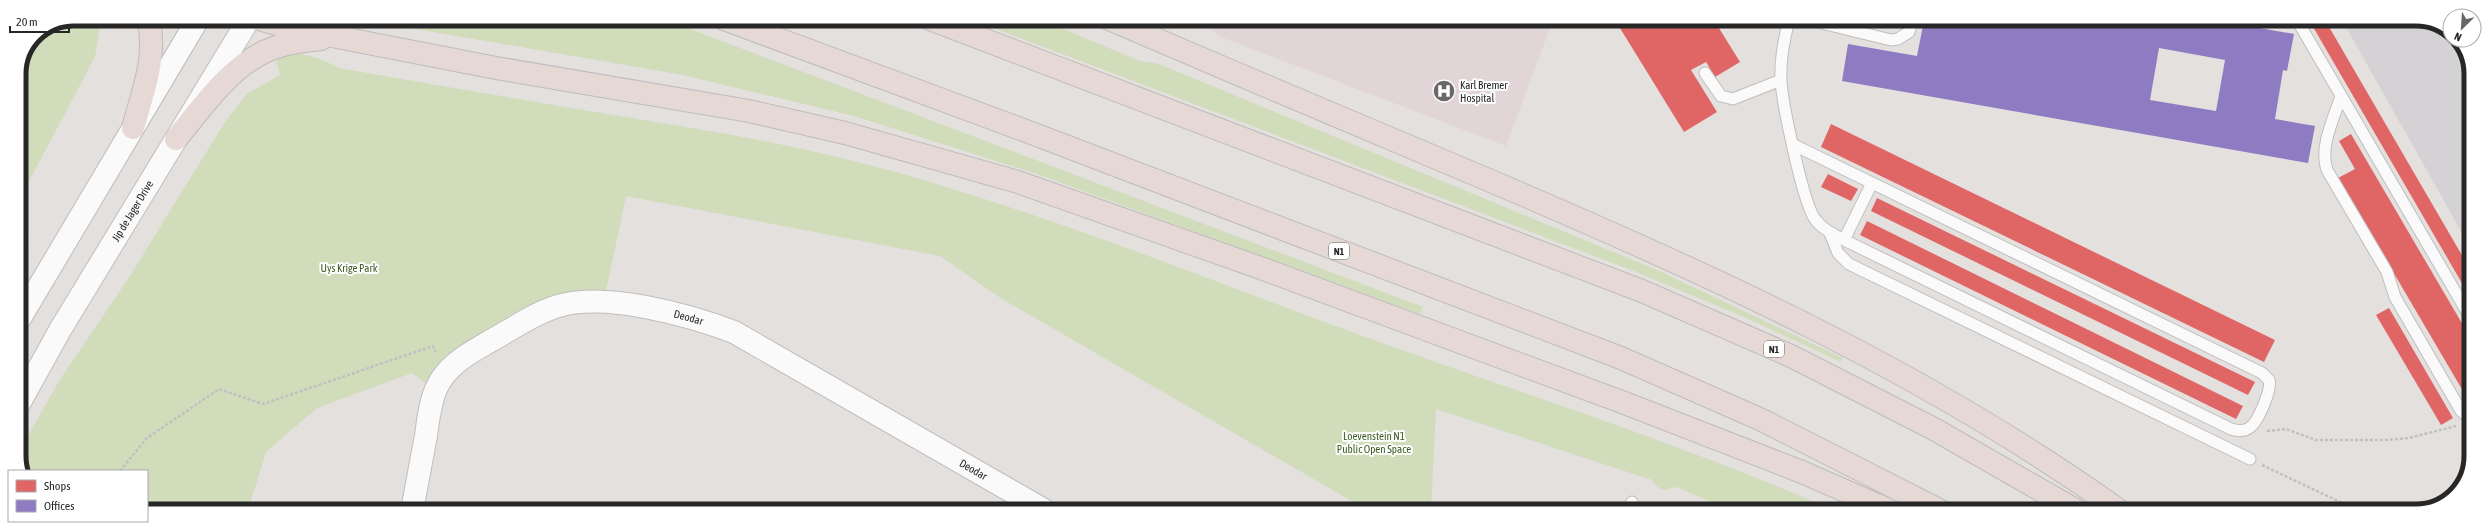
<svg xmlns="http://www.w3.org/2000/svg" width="2490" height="530" font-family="'Asap Condensed',sans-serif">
  <rect width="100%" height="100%" fill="#e4e0de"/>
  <path fill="#d4d2d5" d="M 2342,20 L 2427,20 L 2450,33 L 2450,40 L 2458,40 L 2471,70 L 2470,247 Z"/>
  <path fill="#e2d5d8" d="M 1202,19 L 1553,20 L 1506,146 L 1218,36 Z"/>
  <path fill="#d0dcba" d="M 74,19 L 101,19 L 95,57 L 19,200 L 19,74 L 35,35 Z
    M 358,19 L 664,19 L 1423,307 L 1420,314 L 1034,173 L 854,116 L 683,75 Z
    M 970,19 L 1039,19 L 1140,61 L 1159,64 L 1657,270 L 1843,358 L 1841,362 L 1744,317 L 1634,271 Z
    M 299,53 L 323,60 L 339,68 C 435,85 530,101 626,117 C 703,130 781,142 858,162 C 1032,207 1201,277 1371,339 C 1526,395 1684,444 1835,511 L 1731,511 L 1677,487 L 1664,490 L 1657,487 L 1652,480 L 1436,409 L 1431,511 L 1369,511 L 1002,299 L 940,256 L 626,196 L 606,291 L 574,292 L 535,304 L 458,347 L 427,384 L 412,373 L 317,408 L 266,452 L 248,510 L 147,510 L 147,471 L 23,471 L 19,463 L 19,452 L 59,381 L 128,279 L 225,122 L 247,94 L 280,75 L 275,57 Z"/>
  <path fill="#e06666" d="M 1615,20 L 1714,20 L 1740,62 L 1715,77 L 1706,62 L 1691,70 L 1717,112 L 1684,132 Z
    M 2309,20 L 2325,20 L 2470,269 L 2470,297 Z
    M 1831,124 L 2275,340 L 2264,362 L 1821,147 Z
    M 2351,134 L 2470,337 L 2470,403 L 2338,178 L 2355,169 L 2339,141 Z
    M 1828,174 L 1858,189 L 1851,201 L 1821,187 Z
    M 1877,198 L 2255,382 L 2248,395 L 1871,211 Z
    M 1867,221 L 2243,406 L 2236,419 L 1860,235 Z
    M 2389,308 L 2453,418 L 2441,425 L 2376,315 Z"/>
  <path fill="#8e7cc3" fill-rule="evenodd" d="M 1924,20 L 2214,20 L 2294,34 L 2287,71 L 2283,70 L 2275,119 L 2315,126 L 2308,163 L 1842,81 L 1848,44 L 1917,56 ZM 2159,48 L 2225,60 L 2216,111 L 2150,100 Z"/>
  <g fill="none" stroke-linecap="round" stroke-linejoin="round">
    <g stroke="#bfbebf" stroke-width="13">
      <path id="lane" d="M 1789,20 C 1784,39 1780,60 1781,80 C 1782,102 1803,203 1815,219 C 1822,229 1833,234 1844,240 L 2231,429 C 2237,431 2243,432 2249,428 C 2258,423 2272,389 2269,380 L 2262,373 L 1794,145
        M 1809,20 L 1891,40 L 1898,39 L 1909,32 L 1912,20
        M 2297,20 L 2470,317
        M 1705,73 L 1721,96 L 1733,99 L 1781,80
        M 2341,96 C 2334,118 2319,147 2327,170 L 2387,272 L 2395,297 L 2461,411 L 2470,419
        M 1830,233 L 1838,253 L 1849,264 L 2250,459
        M 1844,240 L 1872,183
        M 1627,511 L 1632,502"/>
    </g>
    <g stroke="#bfbebf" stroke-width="24">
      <g id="street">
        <path id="s1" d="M 412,510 C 417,485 421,461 426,436 C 428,420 430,403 436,389 C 447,364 470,353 492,340 C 514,328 538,311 562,305 C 609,293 689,315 734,332 L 1044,510"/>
      </g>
    </g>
    <g stroke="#bfbebf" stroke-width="24">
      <g id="secondary">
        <path d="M 19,320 L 198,19"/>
        <path id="s2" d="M 19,404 L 60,330 L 249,19"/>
      </g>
    </g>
    <g stroke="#bebcbc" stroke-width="24">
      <path id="highway" d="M 259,19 L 286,27 L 496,68 L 749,111 L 845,133 L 1018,182 L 1255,266 L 1622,402 L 1802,472 L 1891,511
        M 724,19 L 1034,134 L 1621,358 L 1762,420 L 1941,511
        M 930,19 L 1642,291 L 1791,356 L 1934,429 L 2077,511
        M 1109,19 C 1232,72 1356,124 1479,176 C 1701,270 1923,370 2120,511
        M 133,128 C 142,94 158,55 148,19
        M 176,139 C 202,108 229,68 266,51 C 284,43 302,41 321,39"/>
    </g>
    <path stroke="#c1c0c0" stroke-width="2.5" stroke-dasharray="3 2" stroke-linecap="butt" d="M 2267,431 L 2286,429 L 2316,440 L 2384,440 L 2409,438 L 2456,426
      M 2262,465 L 2359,511
      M 120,471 L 147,438 L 219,389 L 263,404 L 433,346 L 436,353"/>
    <use href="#lane" stroke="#fbfafa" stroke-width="11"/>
    <use href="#street" stroke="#fbfafa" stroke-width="22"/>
    <use href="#secondary" stroke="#fbfafa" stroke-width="22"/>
    <use href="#highway" stroke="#e5d8d5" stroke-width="22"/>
  </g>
  <defs>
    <g id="hospital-disc" transform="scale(1.15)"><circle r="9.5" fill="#696867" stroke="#fff"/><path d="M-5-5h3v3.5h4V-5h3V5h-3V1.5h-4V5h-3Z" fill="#fff"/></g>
  </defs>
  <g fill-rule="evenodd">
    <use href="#hospital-disc" x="1444" y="91"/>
  </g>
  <g text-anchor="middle" stroke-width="4" stroke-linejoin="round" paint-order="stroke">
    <g fill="#fff" stroke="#686868" stroke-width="1">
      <rect x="1329" y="243" width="20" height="16" rx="3"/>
      <rect x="1764" y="341" width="20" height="16" rx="3"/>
    </g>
    <g font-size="10" font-weight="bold" fill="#272727">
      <text x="1339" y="255">N1</text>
      <text x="1774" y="353">N1</text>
    </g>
    <g font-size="11" fill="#272727" stroke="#fff" text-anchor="start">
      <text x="1460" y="89">Karl Bremer<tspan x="1460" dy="13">Hospital</tspan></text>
    </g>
    <g font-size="11" fill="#272727" stroke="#fff">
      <text dy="4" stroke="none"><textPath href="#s2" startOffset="224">Jip de Jager Drive</textPath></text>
      <text dy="4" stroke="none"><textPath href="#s1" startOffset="406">Deodar</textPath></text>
      <text dy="4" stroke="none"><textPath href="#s1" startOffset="730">Deodar</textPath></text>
    </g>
    <g font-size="11" fill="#3b5b21" stroke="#fff">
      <text x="349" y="272">Uys Krige Park</text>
      <text x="1374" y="440">Loevenstein N1<tspan x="1374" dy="13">Public Open Space</tspan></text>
    </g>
  </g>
  <path d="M0 0H2490V530H0ZM74 26H2416A48 48 0 0 1 2464 74V456A48 48 0 0 1 2416 504H74A48 48 0 0 1 26 456V74A48 48 0 0 1 74 26Z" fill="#fff" fill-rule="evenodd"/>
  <path fill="none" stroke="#272727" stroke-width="5" d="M74 26H2416A48 48 0 0 1 2464 74V456A48 48 0 0 1 2416 504H74A48 48 0 0 1 26 456V74A48 48 0 0 1 74 26Z"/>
  <rect x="8" y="470" width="140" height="52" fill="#ffffff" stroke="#a9a9a9"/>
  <rect x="16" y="480" width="20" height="12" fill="#e06666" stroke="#a9a9a9"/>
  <text x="44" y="490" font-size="12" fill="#272727">Shops</text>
  <rect x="16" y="500" width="20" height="12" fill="#8e7cc3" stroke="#a9a9a9"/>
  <text x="44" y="510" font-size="12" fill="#272727">Offices</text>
  <g transform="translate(2462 28) rotate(205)"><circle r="19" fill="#ffffff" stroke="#a9a9a9"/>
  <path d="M0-3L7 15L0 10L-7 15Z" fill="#696867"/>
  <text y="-6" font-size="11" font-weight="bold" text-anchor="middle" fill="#272727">N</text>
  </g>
  <path d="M10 26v6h59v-6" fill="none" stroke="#272727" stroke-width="2"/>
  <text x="16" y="26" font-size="12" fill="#272727" stroke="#ffffff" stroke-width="3" paint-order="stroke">20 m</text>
</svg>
